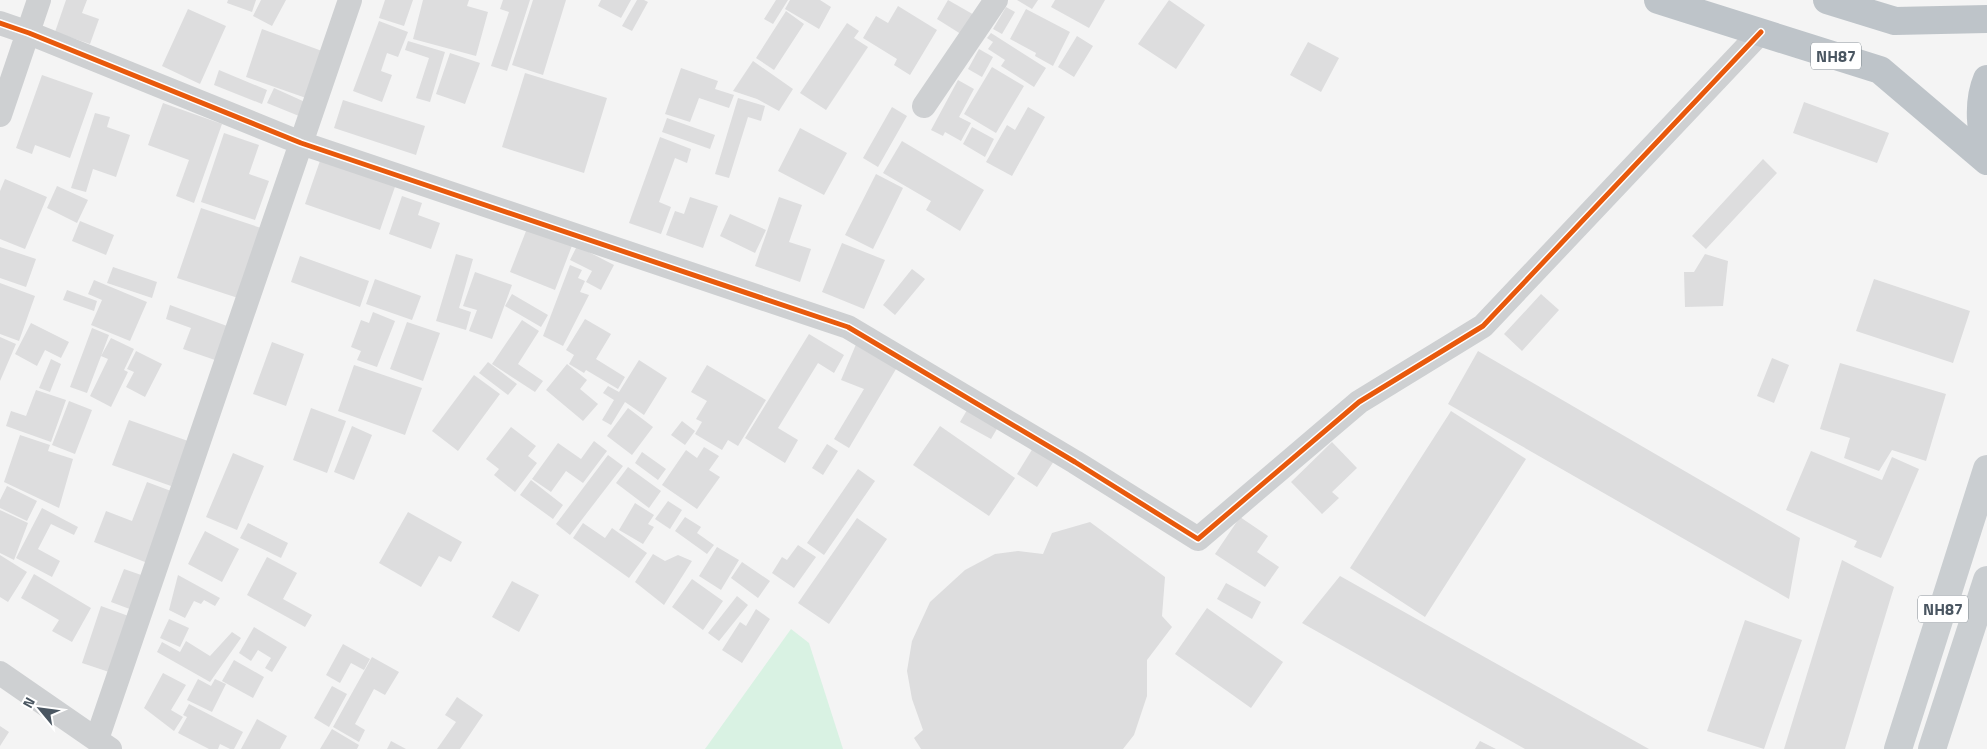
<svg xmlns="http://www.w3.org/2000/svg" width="1987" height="749" font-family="'Titillium Web',sans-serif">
  <rect width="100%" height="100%" fill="#f4f4f4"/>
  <path fill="#d9f2e3" d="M 791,629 L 809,643 L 843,749 L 705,749 Z"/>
  <path fill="#ddddde" d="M 66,0 L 87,0 L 82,13 L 99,19 L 90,44 L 55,32 Z
    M 228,0 L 256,0 L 252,12 L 227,3 Z
    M 261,0 L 286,0 L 272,26 L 253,16 Z
    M 385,0 L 413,0 L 404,26 L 379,18 Z
    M 423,0 L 469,0 L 467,6 L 488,12 L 476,56 L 413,39 Z
    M 503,0 L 530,0 L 507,71 L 491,66 L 509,12 L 500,9 Z
    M 533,0 L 566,0 L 543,75 L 512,65 Z
    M 601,0 L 631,0 L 621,18 L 598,6 Z
    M 637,0 L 644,0 L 648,2 L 632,31 L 622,26 Z
    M 776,0 L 788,0 L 773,24 L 764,19 Z
    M 790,0 L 820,0 L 831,7 L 819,29 L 785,9 Z
    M 948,0 L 976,16 L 964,36 L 937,19 Z
    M 1017,0 L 1038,0 L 1032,9 Z
    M 1055,0 L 1105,0 L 1089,28 L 1051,7 Z
    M 1169,0 L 1205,25 L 1176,69 L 1138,44 Z
    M 898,6 L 937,30 L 910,75 L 894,65 L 897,59 L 863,38 L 876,16 L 888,23 Z
    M 1006,7 L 1015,12 L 1002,34 L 993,29 Z
    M 188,9 L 226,26 L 200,84 L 162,66 Z
    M 1026,9 L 1070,32 L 1053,66 L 1035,56 L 1036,53 L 1010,39 Z
    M 786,11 L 804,24 L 774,70 L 756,58 Z
    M 379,21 L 408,32 L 398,57 L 387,53 L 381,71 L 392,75 L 382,102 L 353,91 Z
    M 847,23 L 859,31 L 854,38 L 868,47 L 826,110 L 800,93 Z
    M 262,29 L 322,51 L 306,98 L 246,77 Z
    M 991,33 L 1046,68 L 1034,87 L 1001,66 L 1005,60 L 988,49 L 993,42 L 987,38 Z
    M 1077,36 L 1093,46 L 1074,77 L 1058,67 Z
    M 408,41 L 445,52 L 430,102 L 416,98 L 429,58 L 405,50 Z
    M 1308,42 L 1339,58 L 1321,92 L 1290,75 Z
    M 979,49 L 993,57 L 982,77 L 968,69 Z
    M 450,53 L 480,63 L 465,104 L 436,94 Z
    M 753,61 L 793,89 L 779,111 L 757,99 L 733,91 Z
    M 992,67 L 1024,86 L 996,133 L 964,114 Z
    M 681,68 L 718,81 L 715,89 L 734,95 L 729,108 L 699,98 L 690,122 L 665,114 Z
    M 219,70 L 267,90 L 262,104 L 214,85 Z
    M 525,73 L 607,98 L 584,173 L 502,147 Z
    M 42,75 L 93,93 L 70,158 L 35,145 L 32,154 L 16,148 Z
    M 958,80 L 974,89 L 959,117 L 971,123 L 961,141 L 945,132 L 943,136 L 931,130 Z
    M 274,88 L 305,102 L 299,116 L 267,103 Z
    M 738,98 L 765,106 L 761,121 L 748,117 L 729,178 L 715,174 Z
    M 343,100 L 425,126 L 416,155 L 334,128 Z
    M 1804,102 L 1889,133 L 1877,163 L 1793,133 Z
    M 163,103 L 222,124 L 194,203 L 176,196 L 189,160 L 148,145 Z
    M 892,107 L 907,116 L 878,167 L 863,158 Z
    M 1028,107 L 1045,117 L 1012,176 L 986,162 L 1007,125 L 1015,130 Z
    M 95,113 L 110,117 L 107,127 L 130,135 L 116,177 L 93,169 L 86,192 L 71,188 Z
    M 667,118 L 715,135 L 710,149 L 662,132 Z
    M 972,127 L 994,139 L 985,157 L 963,144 Z
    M 800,128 L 847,153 L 824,195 L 778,171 Z
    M 224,133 L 259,145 L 249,174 L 269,181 L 255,220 L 201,202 Z
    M 660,137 L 691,149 L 687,163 L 675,158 L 659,202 L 671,207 L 661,234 L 629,223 Z
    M 902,141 L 984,190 L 960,231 L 926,210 L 931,201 L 883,173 Z
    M 322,155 L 397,181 L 380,230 L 305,204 Z
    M 1763,159 L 1777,173 L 1706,249 L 1692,236 Z
    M 876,174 L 903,188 L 873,249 L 845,235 Z
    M 5,179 L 47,197 L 25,249 L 0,239 L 0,191 Z
    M 57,186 L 88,200 L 77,223 L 47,208 Z
    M 402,196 L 422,203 L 418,215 L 440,223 L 431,249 L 389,234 Z
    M 690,197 L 718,206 L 703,248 L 666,235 L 675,211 L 684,214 Z
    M 779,197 L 802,205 L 789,242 L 811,249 L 800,282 L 755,266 Z
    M 201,208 L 261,228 L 238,298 L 177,278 Z
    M 730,214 L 766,230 L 755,253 L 720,236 Z
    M 80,221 L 114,235 L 106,255 L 72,241 Z
    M 528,226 L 573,243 L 555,290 L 510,272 Z
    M 842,243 L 885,260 L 864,309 L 822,292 Z
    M 577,246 L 614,265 L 601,290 L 586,282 L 592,271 L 570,260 Z
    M 0,247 L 36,259 L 26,287 L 0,278 Z
    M 456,254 L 473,259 L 459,308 L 471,312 L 466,330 L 436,321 Z
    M 1705,254 L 1728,261 L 1723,306 L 1685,307 L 1684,272 L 1694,272 Z
    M 300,256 L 369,281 L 360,307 L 291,282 Z
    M 570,265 L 582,270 L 578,278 L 585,281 L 580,292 L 589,295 L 563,346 L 543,336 Z
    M 113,267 L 157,282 L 152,298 L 107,283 Z
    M 912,269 L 925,279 L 895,315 L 883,305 Z
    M 475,272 L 512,285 L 492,339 L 469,331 L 477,310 L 463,306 Z
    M 375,279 L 421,296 L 412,320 L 366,304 Z
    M 1874,279 L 1970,311 L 1953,363 L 1856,331 Z
    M 94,280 L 147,302 L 130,341 L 91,325 L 102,300 L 88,294 Z
    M 0,283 L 35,296 L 19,341 L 0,334 Z
    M 67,290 L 97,301 L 94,311 L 63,300 Z
    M 512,294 L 548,315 L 541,327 L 505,306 Z
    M 1541,294 L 1559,310 L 1522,351 L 1504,334 Z
    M 170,305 L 227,326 L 215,360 L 183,349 L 191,328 L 166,319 Z
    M 373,312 L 395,321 L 377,367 L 357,360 L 361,351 L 351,347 L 361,320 L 369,323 Z
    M 585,319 L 611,334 L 596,359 L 625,377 L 618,389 L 586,370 L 584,373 L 569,364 L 574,355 L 566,350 Z
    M 522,320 L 539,331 L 518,364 L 543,381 L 535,392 L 492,364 Z
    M 407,322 L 440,333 L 423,381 L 390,369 Z
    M 31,323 L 69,342 L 61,358 L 45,350 L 37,366 L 15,354 Z
    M 92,328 L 109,335 L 87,393 L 70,387 Z
    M 809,334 L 844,355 L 834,373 L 818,363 L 778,428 L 798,440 L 785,463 L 745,438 Z
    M 0,337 L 16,344 L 0,381 Z
    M 111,338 L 134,349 L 124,370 L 128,372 L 111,407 L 90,396 L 108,359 L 101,356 Z
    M 272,342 L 304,354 L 286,406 L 253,394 Z
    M 857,342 L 899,364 L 849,448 L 834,439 L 864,389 L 841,380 Z
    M 136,351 L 162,364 L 145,397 L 126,387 L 134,372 L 127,369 Z
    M 1478,351 L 1800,538 L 1789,599 L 1448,404 Z
    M 1772,358 L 1789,365 L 1774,403 L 1757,396 Z
    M 51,359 L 61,364 L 50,392 L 39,388 Z
    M 639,360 L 667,378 L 644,415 L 625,402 L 611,425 L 602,420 L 614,400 L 603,393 L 608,386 L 619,392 Z
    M 488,362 L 517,384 L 508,395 L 479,373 Z
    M 1840,363 L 1946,394 L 1926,461 L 1892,450 L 1879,471 L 1844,458 L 1850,438 L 1820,429 Z
    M 567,364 L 587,380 L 580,389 L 598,404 L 583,421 L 546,390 Z
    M 354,365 L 422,388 L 405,435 L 338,411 Z
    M 707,365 L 766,400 L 738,446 L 728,440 L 722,450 L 695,434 L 702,422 L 696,419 L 707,401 L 691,392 Z
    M 474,375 L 500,394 L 458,451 L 432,431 Z
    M 36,390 L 66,400 L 51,442 L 6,426 L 11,411 L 26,416 Z
    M 69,401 L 92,410 L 75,454 L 52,445 Z
    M 970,405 L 1001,422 L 991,439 L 960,422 Z
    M 311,408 L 346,421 L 327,473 L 293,460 Z
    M 628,408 L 653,427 L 632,455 L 607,436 Z
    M 1451,411 L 1526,459 L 1425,617 L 1350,568 Z
    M 129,420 L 188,441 L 171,486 L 112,465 Z
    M 682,421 L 695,431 L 685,445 L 671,435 Z
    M 352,426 L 372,435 L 354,480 L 334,472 Z
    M 940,426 L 1015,478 L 989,516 L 913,465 Z
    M 511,427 L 536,446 L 528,456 L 537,463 L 515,492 L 494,475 L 499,469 L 486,459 Z
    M 20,435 L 50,445 L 48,451 L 73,459 L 59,508 L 4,482 Z
    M 594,441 L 607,451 L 583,483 L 566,471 L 551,492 L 532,479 L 558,443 L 581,459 Z
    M 1332,442 L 1357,468 L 1332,492 L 1339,498 L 1322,514 L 1291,482 Z
    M 827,444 L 838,451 L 823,475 L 812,468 Z
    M 704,447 L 719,456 L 709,470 L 720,477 L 697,509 L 662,485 L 686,450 L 697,458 Z
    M 1033,448 L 1054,461 L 1037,487 L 1017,474 Z
    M 1811,451 L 1882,480 L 1892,457 L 1919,469 L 1881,558 L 1854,547 L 1857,541 L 1786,510 Z
    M 642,452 L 666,469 L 658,480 L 635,463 Z
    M 233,453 L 264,466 L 237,530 L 206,517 Z
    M 608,455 L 623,466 L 570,535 L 556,524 Z
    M 628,467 L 661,491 L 649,508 L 616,483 Z
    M 858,469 L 875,481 L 824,555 L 807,543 Z
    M 531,480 L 563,505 L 553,519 L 520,495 Z
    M 147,482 L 171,491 L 150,564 L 94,542 L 106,511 L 132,521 Z
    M 7,486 L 37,501 L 27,521 L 0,508 L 0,500 Z
    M 668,501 L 682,510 L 670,529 L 655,519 Z
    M 635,503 L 654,515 L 648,524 L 654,527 L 643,544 L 619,530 Z
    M 42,508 L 78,527 L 74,535 L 51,524 L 38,549 L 60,561 L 52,577 L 16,558 Z
    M 0,510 L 28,523 L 14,560 L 0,553 Z
    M 408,512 L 462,542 L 451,562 L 439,556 L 421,587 L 379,563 Z
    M 685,517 L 701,527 L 697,533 L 714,545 L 707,554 L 675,531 Z
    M 1240,517 L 1268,536 L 1257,552 L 1279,567 L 1265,587 L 1215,554 Z
    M 857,518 L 887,539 L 829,624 L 798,603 Z
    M 1090,522 L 1165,577 L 1162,616 L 1172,627 L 1147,660 L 1147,696 L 1134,735 L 1123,749 L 921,749 L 914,738 L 923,730 L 912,699 L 907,671 L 912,641 L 930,602 L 965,570 L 995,554 L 1018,551 L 1043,554 L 1052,533 Z
    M 248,523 L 288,543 L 281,558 L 240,538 Z
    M 583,523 L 605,538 L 612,528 L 647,553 L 629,578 L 573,538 Z
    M 205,531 L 239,549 L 222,582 L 188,564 Z
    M 798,545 L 816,557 L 794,588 L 772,573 L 782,557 L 787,560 Z
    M 717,547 L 739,560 L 721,590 L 699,576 Z
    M 653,554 L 665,561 L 678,555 L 692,561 L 664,605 L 635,582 Z
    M 0,555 L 27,572 L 8,602 L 0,597 Z
    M 267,557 L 297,573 L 283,599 L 312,615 L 305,627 L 247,595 Z
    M 1842,560 L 1894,587 L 1845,749 L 1784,749 Z
    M 742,562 L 770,581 L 758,598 L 731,578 Z
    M 124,569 L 147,577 L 135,611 L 111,602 Z
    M 34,574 L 91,608 L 72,642 L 52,631 L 59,620 L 21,598 Z
    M 178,575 L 220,598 L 215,606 L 204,600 L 201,604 L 194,601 L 185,618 L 169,610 Z
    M 1340,576 L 1649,749 L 1525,749 L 1302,623 Z
    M 692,579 L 723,601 L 703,630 L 672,607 Z
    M 512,581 L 539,595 L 519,632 L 492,617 Z
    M 1226,583 L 1261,602 L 1252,619 L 1217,599 Z
    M 737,596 L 748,605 L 719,641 L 708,633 Z
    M 101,606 L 134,618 L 115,674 L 82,663 Z
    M 1207,608 L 1283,662 L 1251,708 L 1175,654 Z
    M 756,609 L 770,619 L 742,663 L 722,650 L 740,622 L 746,626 Z
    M 169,619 L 189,628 L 180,647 L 160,638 Z
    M 1745,620 L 1802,640 L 1764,749 L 1707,731 Z
    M 254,627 L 287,647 L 272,672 L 265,668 L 271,658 L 258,650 L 251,661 L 239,653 Z
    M 232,632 L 241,638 L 210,682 L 157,652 L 162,642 L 180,652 L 186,641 L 210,656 Z
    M 343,644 L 370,659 L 364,670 L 351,663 L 340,683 L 326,675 Z
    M 372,657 L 399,672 L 385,695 L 374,689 L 355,724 L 365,730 L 359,742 L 333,727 Z
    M 234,660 L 264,677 L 253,698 L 222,681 Z
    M 163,673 L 186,685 L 171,710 L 183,717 L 174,731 L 144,708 Z
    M 198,679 L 211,686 L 215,679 L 226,684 L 212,712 L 187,700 Z
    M 332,686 L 347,694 L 329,727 L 314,718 Z
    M 457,697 L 483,715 L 460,749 L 437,749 L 456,722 L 445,715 Z
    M 189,704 L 243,732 L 234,749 L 230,749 L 220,744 L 218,749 L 209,749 L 178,733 L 187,717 L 183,715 Z
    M 257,719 L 287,736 L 280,749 L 241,749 Z
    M 0,726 L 9,732 L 0,746 Z
    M 332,729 L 359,745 L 357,749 L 320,749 Z
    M 391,741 L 406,749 L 387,749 Z
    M 1480,741 L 1496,749 L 1475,749 Z"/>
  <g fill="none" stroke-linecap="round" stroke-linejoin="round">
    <path stroke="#ced0d2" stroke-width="24" d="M 0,23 L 29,33 L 301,143 L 848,327 L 1075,462 L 1198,539 L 1359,402 L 1483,326 L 1761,32
      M 924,106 L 996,0
      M 0,115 L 39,0
      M 0,673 L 110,749
      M 97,739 L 350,0"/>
    <path stroke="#caced1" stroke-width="28" d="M 1898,749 L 1987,469
      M 1932,749 L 1987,580"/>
    <path stroke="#bec4c9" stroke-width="28" d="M 1658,0 L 1880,70 L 1987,161
      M 1827,0 L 1895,21 L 1987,19
      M 1987,79 C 1976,105 1982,134 1987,160"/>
    <g stroke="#fff" stroke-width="8">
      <path id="cycleway" d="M 0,23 L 29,33 L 301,143 L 848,327 L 1075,462 L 1198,539 L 1359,402 L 1483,326 L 1761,32"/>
    </g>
    <use href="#cycleway" stroke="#e8590c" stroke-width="5"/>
  </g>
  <g text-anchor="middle" stroke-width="5" stroke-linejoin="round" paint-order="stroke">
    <g fill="#fff" stroke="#808990" stroke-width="1">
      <rect x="1811" y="42.5" width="50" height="27" rx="4"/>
      <rect x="1918" y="595.5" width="50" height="27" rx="4"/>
    </g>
    <g font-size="16" font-weight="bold" fill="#4a5661">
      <text x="1836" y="62">NH87</text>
      <text x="1943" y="615">NH87</text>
    </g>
  </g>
  <g transform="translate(40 709) rotate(299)" stroke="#ffffff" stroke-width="4" paint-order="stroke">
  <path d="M0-4L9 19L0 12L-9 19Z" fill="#4a5661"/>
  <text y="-8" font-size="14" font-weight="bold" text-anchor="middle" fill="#4a5661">N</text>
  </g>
</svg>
